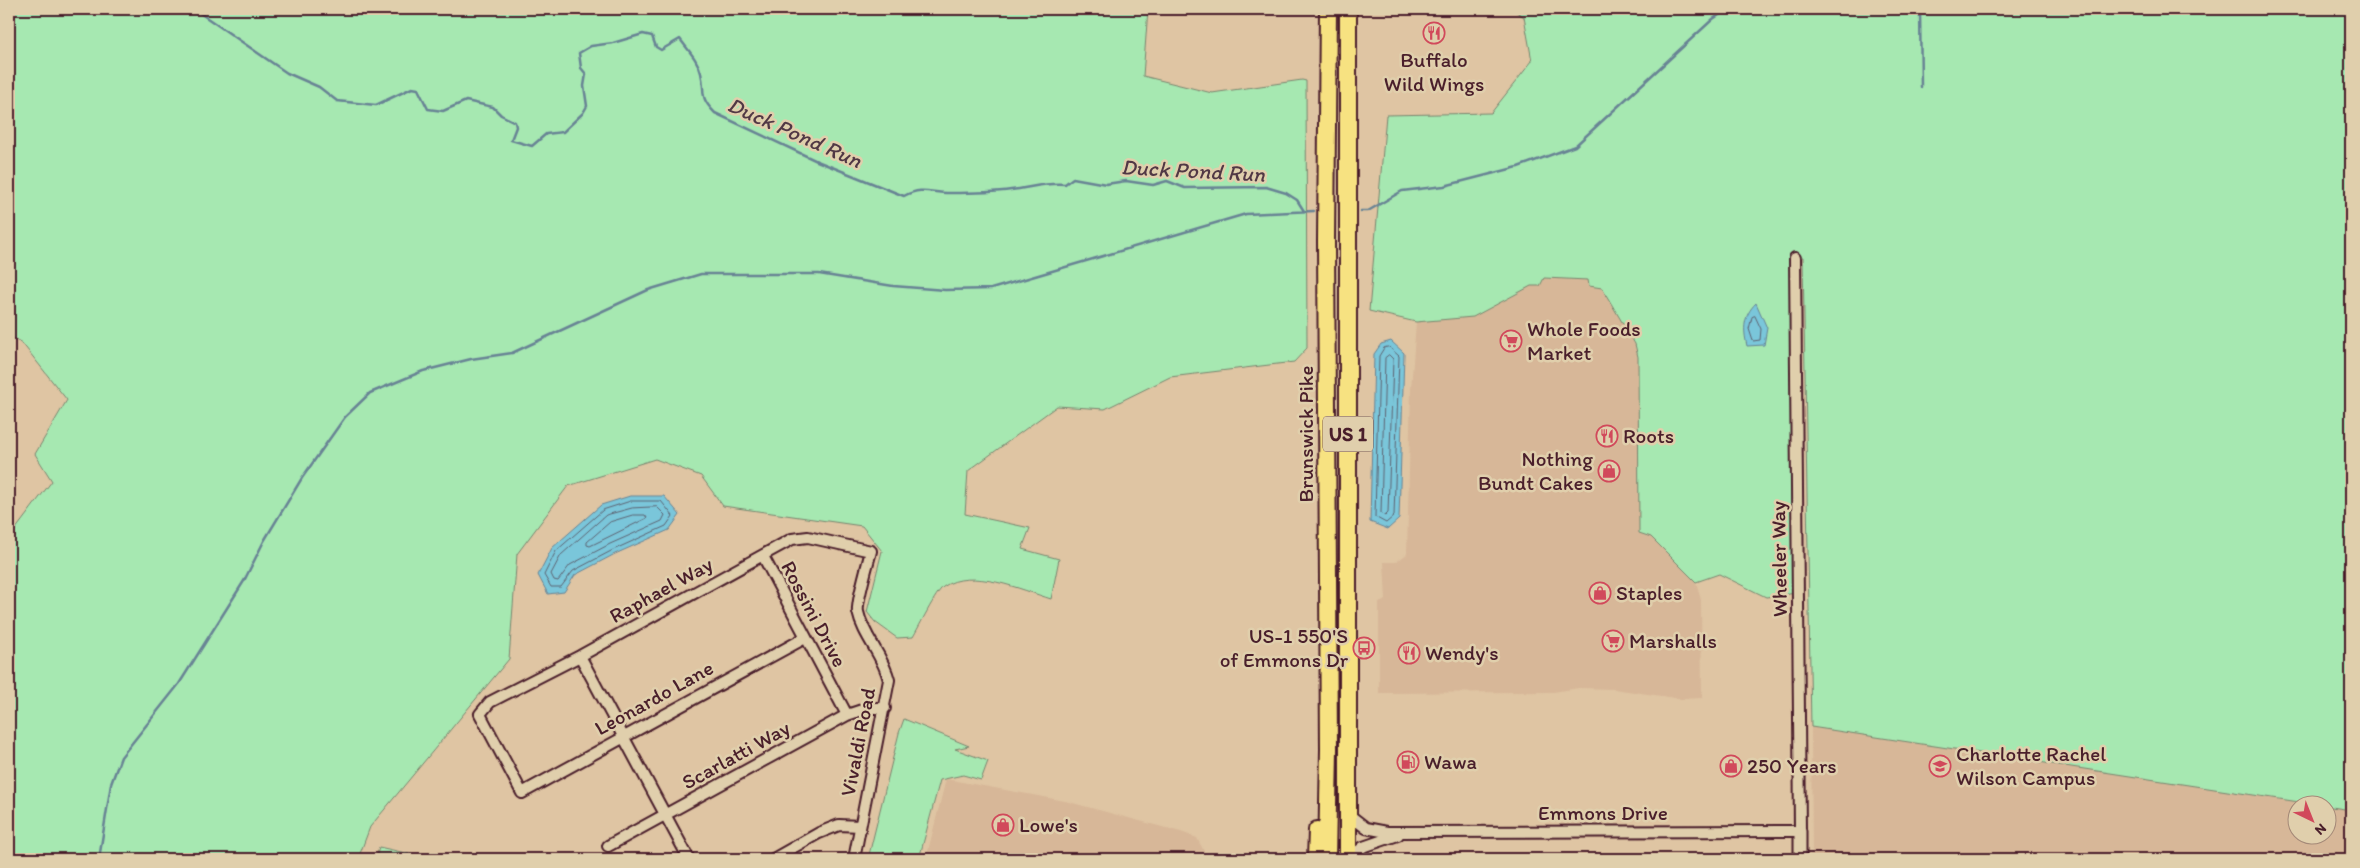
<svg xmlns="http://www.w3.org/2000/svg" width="2360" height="868" font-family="Itim,sans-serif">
  <rect width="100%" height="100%" fill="#dfc5a3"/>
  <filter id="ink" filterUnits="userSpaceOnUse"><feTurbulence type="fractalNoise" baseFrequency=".02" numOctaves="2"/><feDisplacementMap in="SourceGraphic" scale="10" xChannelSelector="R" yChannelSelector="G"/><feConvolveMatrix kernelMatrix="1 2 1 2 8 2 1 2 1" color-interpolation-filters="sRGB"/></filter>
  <g filter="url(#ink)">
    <path fill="#d7b798" d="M 1544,278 L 1588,280 L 1589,286 L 1602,288 L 1635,345 L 1638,357 L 1639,533 L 1651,537 L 1696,582 L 1701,600 L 1702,698 L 1681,699 L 1614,689 L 1579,688 L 1553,692 L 1379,693 L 1379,603 L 1386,600 L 1384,562 L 1396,562 L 1407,554 L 1411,389 L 1416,322 L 1473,317 Z
      M 1811,727 L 2324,805 L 2298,806 L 2298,836 L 2328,836 L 2328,806 L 2351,810 L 2351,859 L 1812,859 Z
      M 946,779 L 1065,801 L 1181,832 L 1197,838 L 1208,859 L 926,859 Z"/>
    <path fill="#a6e8b1" stroke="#78846e" d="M 9,9 L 1148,9 L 1143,76 L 1212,93 L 1302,80 L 1306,81 L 1307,348 L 1294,362 L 1170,377 L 1105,409 L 1057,406 L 968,471 L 965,514 L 1030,528 L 1022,549 L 1059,559 L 1051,599 C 1022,590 971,567 943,587 C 936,592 919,627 913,637 L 897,638 L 875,622 L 867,612 L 882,551 L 862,526 L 723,506 L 701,476 L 655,459 L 568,486 L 517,554 L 509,659 L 370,827 L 358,859 L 9,859 L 9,538 L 52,481 L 35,454 L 67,400 L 22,343 L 9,335 Z
      M 1512,9 L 2351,9 L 2351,810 L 1811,727 L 1803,257 L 1796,257 L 1797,593 L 1766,597 L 1719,574 L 1696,582 L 1651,537 L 1639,533 L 1638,357 L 1635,344 L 1602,288 L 1589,286 L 1588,280 L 1544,278 L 1540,286 L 1531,286 L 1473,317 L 1416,322 L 1369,311 L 1386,115 L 1491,113 L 1532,61 L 1524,17 Z
      M 904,719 L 969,746 L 955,749 L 988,761 L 981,780 L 963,775 L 940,780 L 919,859 L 868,859 L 899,733 Z
      M 379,847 L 419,856 L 418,859 L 376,859 Z"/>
    <path fill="#7ac6da" stroke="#678394" d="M 1756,303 L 1767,328 L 1764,345 L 1747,346 C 1743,329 1743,316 1756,303 Z
      M 1391,341 L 1404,353 L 1399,519 L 1388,529 L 1370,522 L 1374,354 L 1381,344 Z
      M 630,496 L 664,496 L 680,515 L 669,530 L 615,554 L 575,575 L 564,592 L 548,594 L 538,575 L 552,548 L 601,505 Z"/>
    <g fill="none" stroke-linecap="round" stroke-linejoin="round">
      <path stroke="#5d6271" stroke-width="1" d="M 1755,316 L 1761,329 L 1760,340 L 1753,341 L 1749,329 L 1752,317 Z
        M 1389,347 L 1399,356 L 1394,516 L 1386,523 L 1375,517 L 1379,356 L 1384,348 Z
        M 1389,355 L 1393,359 L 1388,513 L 1385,516 L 1381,513 L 1385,358 Z
        M 631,501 L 661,501 L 673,516 L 666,526 L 613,550 L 573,571 L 561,587 L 551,587 L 544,575 L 556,551 L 603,510 Z
        M 657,507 L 665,515 L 662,521 L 610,544 L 570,565 L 558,581 L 554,580 L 551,574 L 561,555 L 606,515 L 632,508 Z
        M 633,515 L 645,515 L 647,518 L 590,546 L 587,545 L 587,542 L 610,522 Z"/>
      <path stroke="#678394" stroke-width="2.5" d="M 194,9 L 287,73 L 319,87 L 337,101 L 376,105 L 412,88 L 418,89 L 428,109 L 443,111 L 466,101 L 493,107 L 501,115 L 515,122 L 516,127 L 511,140 L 532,146 L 546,134 L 563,132 L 583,113 L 587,106 L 584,86 L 586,74 L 581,68 L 579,53 L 591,46 L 613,43 L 643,34 L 652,36 L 656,47 L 661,50 L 680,39 C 688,50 698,60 701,73 C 706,93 698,96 715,113 L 817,161 L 904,196 C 923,186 930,193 949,193 C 970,193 991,193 1011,190 C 1030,188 1046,182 1065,184 L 1073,178 L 1106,184 L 1126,181 L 1153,185 L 1167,181 L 1185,188 L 1266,187 L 1286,193 L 1297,200 L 1304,211
        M 1920,9 L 1921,87
        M 1361,211 L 1368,211 L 1402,191 L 1444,186 L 1518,167 L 1575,146 L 1713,19 L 1728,9
        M 99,859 L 111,784 L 121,757 L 179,684 L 244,581 L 264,541 L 302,478 L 345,417 L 370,393 L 423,371 L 471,359 L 512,353 L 648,290 L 701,274 L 819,274 L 893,286 L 945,290 L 991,289 L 1246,214 L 1314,211"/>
      <g stroke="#4a1f2b" stroke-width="14">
        <path id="minor" d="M 763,556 L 847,715
          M 805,638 L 522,793 L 480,714 L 490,702 L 580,656 L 792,539 L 808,537 L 871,551 C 868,563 856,603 858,612 C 863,636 883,655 889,680 L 854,859
          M 580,656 L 689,859
          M 1348,814 L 1366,828 L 1387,832 L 1800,831 L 1795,258
          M 608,846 L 847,715 L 868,708 L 885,708
          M 773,859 L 819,833 L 839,825 L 860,826
          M 1349,859 L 1363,847 L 1398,835"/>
      </g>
      <g stroke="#4a1f2b" stroke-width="15">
        <path id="tertiary" d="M 1800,831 L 1800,859"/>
      </g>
      <g stroke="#4a1f2b" stroke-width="20">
        <path id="trunk" d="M 1316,859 L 1317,830
          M 1327,859 L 1329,749 L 1326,241 L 1328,9
          M 1348,859 L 1348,9"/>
      </g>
      <use href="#minor" stroke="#e0cfac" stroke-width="10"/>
      <use href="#tertiary" stroke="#e0cfac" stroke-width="11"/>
      <use href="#trunk" stroke="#f7e281" stroke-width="16"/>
    </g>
  </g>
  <defs>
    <g id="restaurant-ring" transform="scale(1.125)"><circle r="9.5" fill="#e0cfac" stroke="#d1495b" stroke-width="1.5"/><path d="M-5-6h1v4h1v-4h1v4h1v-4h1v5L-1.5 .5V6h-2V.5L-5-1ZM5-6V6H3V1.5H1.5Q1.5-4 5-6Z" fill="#d1495b"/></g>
    <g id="supermarket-ring" transform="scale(1.125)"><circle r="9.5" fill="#e0cfac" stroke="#d1495b" stroke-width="1.5"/><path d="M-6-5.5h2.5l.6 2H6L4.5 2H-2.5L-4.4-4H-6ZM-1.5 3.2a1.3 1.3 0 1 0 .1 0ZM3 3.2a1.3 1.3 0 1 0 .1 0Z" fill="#d1495b"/></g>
    <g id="shop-ring" transform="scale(1.125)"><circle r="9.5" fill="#e0cfac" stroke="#d1495b" stroke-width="1.5"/><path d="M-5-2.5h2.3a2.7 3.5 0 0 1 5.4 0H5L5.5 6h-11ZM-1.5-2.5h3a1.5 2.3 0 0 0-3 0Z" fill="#d1495b"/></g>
    <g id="bus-ring" transform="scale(1.125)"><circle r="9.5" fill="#e0cfac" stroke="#d1495b" stroke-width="1.5"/><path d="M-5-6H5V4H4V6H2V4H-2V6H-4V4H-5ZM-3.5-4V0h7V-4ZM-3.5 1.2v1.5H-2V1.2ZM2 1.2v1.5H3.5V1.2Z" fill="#d1495b"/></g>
    <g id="fuel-ring" transform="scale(1.125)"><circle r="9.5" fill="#e0cfac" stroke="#d1495b" stroke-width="1.5"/><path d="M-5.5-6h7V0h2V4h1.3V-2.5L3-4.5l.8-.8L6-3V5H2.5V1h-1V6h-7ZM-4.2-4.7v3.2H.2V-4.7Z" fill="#d1495b"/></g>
    <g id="university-ring" transform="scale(1.125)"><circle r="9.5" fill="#e0cfac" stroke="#d1495b" stroke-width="1.5"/><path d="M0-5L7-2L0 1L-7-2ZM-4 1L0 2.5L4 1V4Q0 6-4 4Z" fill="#d1495b"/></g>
  </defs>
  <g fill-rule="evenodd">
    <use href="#restaurant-ring" x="1434" y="33"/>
    <use href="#supermarket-ring" x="1511" y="341"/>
    <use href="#restaurant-ring" x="1607" y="436"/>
    <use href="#shop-ring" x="1609" y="471"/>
    <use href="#shop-ring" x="1600" y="593"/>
    <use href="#supermarket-ring" x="1613" y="641"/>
    <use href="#bus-ring" x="1364" y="648"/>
    <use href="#restaurant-ring" x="1409" y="653"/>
    <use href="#fuel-ring" x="1408" y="762"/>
    <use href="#shop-ring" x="1731" y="766"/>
    <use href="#university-ring" x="1940" y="766"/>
    <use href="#shop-ring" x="1003" y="825"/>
  </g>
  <g text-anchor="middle" stroke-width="5" stroke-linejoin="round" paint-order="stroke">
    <rect fill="#e0cfac" stroke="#775452" stroke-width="1" x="1323" y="416.5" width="50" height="35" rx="4"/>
    <g font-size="20" font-weight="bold" fill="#4a1f2b">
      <text x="1348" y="441">US 1</text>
    </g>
    <g font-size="21" fill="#4a1f2b" stroke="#e0cfac" text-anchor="start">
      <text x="1434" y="67" text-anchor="middle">Buffalo<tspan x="1434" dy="24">Wild Wings</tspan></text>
      <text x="1527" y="336">Whole Foods<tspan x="1527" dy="24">Market</tspan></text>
      <text x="1623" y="443">Roots</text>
      <text x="1593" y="466" text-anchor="end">Nothing<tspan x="1593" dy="24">Bundt Cakes</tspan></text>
      <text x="1616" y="600">Staples</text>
      <text x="1348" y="643" text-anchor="end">US-1 550'S<tspan x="1348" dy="24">of Emmons Dr</tspan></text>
      <text x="1629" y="648">Marshalls</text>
      <text x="1425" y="660">Wendy's</text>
      <text x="1956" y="761">Charlotte Rachel<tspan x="1956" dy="24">Wilson Campus</tspan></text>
      <text x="1424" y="769">Wawa</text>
      <text x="1747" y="773">250 Years</text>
      <text x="1019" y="832">Lowe's</text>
    </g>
    <g font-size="21" fill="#4a1f2b" stroke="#e0cfac">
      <text transform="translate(1306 434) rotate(-90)" y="7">Brunswick Pike</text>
      <text transform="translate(1779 559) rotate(-91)" y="7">Wheeler Way</text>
      <text transform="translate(661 590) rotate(-29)" y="7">Raphael Way</text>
      <text transform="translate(814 614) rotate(62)" y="7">Rossini Drive</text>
      <text transform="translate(654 698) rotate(-29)" y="7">Leonardo Lane</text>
      <text transform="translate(858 742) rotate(-79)" y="7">Vivaldi Road</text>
      <text transform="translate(736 755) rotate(-29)" y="7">Scarlatti Way</text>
      <text x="1603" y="820">Emmons Drive</text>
    </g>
    <g font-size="22" font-style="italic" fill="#513845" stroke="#e0cfac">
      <text transform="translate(795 132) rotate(24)" y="8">Duck Pond Run</text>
      <text transform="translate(1193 170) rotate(3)" y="8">Duck Pond Run</text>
    </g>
  </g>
  <rect width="2360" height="868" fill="none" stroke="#e0cfac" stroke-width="30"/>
  <rect x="15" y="15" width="2330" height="838" fill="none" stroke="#4a1f2b" stroke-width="2" filter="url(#ink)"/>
  <g transform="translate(2312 820) rotate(137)"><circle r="24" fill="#e0cfac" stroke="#a48978"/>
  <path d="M0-4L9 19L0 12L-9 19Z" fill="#d1495b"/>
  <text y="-8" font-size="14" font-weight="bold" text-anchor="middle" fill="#4a1f2b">N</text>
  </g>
</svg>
